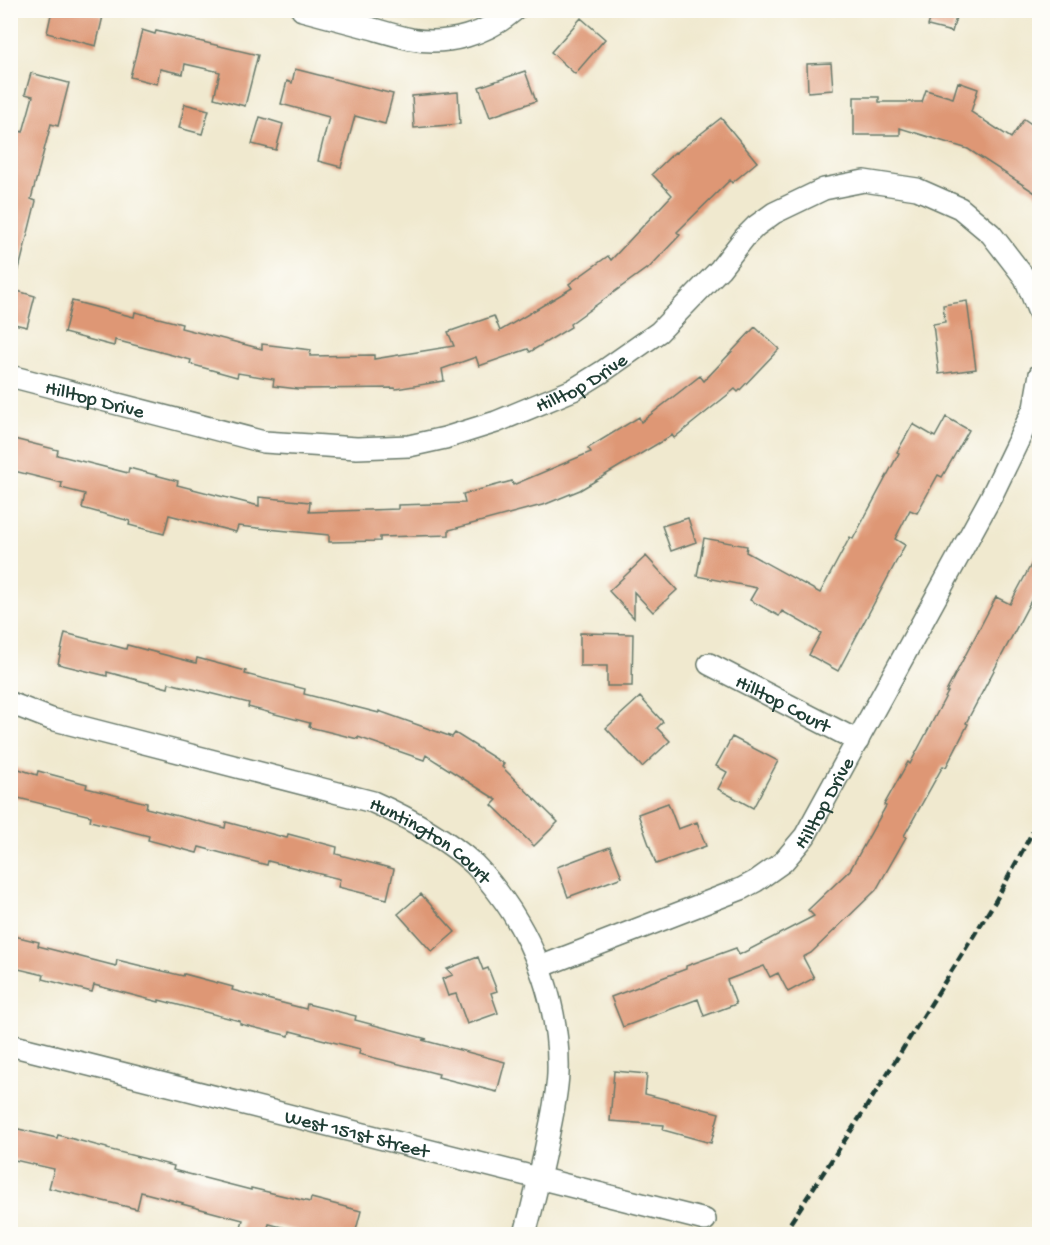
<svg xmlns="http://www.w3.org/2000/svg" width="1050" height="1245" font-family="'Gochi Hand',sans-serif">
  <rect width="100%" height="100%" fill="#fdfcf7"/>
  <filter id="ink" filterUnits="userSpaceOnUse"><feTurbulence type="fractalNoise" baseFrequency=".0167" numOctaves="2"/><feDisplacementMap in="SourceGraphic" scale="12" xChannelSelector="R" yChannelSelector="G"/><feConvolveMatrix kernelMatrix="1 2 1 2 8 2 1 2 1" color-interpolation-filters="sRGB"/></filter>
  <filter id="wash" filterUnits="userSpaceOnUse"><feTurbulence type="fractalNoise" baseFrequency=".008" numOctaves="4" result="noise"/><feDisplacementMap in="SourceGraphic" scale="24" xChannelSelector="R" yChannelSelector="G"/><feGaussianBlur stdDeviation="1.35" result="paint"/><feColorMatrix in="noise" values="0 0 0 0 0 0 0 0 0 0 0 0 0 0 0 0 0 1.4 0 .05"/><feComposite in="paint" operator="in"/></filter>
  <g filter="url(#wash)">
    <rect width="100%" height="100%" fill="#f0e9cf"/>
    <g id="blocks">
      <path fill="#de9774" d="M 52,10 L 82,10 L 103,16 L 96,46 L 47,33 Z
        M 933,10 L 958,10 L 952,32 L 928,26 Z
        M 581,18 L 605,39 L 575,74 L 551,52 Z
        M 142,30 L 155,34 L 156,31 L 258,55 L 245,106 L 214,98 L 220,72 L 185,64 L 183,74 L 160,69 L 157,84 L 130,77 Z
        M 831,63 L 833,90 L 808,92 L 807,64 Z
        M 295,69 L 393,94 L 385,124 L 355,116 L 341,167 L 318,161 L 329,117 L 281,104 L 287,81 L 292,83 Z
        M 525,71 L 536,101 L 490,117 L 479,87 Z
        M 31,73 L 69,83 L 58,126 L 51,124 L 31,199 L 36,201 L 17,277 L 10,276 L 10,147 L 15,130 L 23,132 L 33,96 L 25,94 Z
        M 958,82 L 978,89 L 971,112 L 1011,138 L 1024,119 L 1040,130 L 1040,196 L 968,149 L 900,128 L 900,135 L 854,135 L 854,97 L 879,97 L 879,102 L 922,102 L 926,90 L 953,98 Z
        M 458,92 L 460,124 L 414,128 L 412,96 Z
        M 185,104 L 209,110 L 202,134 L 179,128 Z
        M 260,117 L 283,124 L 276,150 L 252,144 Z
        M 721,118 L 757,162 L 732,183 L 730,180 L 677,232 L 680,235 L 647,270 L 646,269 L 570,324 L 571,327 L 530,352 L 528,349 L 479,366 L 476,357 L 442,369 L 444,381 L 396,389 L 395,388 L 298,389 L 273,386 L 274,379 L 238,373 L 237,377 L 190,364 L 191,360 L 115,340 L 114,346 L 64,333 L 72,301 L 134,317 L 135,312 L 182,324 L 181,328 L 262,349 L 262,344 L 311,350 L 310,356 L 374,355 L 374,359 L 454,346 L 448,332 L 494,316 L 500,331 L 572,288 L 569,284 L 608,256 L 611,260 L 672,195 L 652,174 L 675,152 L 676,153 Z
        M 10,289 L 35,296 L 27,327 L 10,323 Z
        M 967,301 L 976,369 L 939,374 L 933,324 L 945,322 L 943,305 Z
        M 755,327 L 779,349 L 738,392 L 735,389 L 674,438 L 672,435 L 580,490 L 546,504 L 449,530 L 449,535 L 380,537 L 380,541 L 329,542 L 329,535 L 238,526 L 236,532 L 169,515 L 164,534 L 129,525 L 130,521 L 82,508 L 85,494 L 61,488 L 62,483 L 10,470 L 10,438 L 58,450 L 57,455 L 128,473 L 129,468 L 178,481 L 177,485 L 259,506 L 259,497 L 310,502 L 309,512 L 398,509 L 398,505 L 465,503 L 463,494 L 512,481 L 513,485 L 591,452 L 588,448 L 639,417 L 641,422 L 700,376 L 704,381 Z
        M 946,417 L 969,430 L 942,477 L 938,475 L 917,513 L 910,510 L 895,539 L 905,545 L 838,671 L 809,655 L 821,633 L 782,611 L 779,616 L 750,600 L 757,588 L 697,576 L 704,538 L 747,546 L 746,552 L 820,593 L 850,537 L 853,539 L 899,453 L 897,452 L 913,424 L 935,437 Z
        M 688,518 L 696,542 L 671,551 L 662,526 Z
        M 1040,548 L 1040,597 L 1034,595 L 966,723 L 968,724 L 946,767 L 943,766 L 904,836 L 906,837 L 876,890 L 811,953 L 803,957 L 814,978 L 788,992 L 778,973 L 770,977 L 764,966 L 727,980 L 736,1004 L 704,1016 L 698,999 L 623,1027 L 611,997 L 686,969 L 686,966 L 736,948 L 739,955 L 814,916 L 808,910 L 850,870 L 886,806 L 884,805 L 908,762 L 910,764 L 948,692 L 946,692 L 996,597 L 1010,604 Z
        M 646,556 L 677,590 L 653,612 L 634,592 L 634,618 L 609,591 Z
        M 65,633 L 126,649 L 127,645 L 196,663 L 197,658 L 246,671 L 245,674 L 305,689 L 304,694 L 379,713 L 379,711 L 452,737 L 455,733 L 504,764 L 502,767 L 558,822 L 534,846 L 492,805 L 497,800 L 426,755 L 424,760 L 358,737 L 358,739 L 309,727 L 310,723 L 248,707 L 249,703 L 169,683 L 168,688 L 107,672 L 107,676 L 58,664 Z
        M 580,633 L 633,634 L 632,686 L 607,686 L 607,666 L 580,666 Z
        M 640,697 L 663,722 L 657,728 L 670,741 L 642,767 L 606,728 Z
        M 732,737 L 778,761 L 753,808 L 718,789 L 727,772 L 716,766 Z
        M 10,766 L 37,775 L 38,771 L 87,784 L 86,788 L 147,803 L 146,808 L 225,828 L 226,822 L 287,838 L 288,834 L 337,847 L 336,854 L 394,869 L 387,899 L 338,887 L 340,879 L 268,861 L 267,865 L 199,847 L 197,853 L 148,840 L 149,836 L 90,821 L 91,816 L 10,796 Z
        M 668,803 L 678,829 L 697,822 L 706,846 L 656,864 L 638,814 Z
        M 610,847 L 622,877 L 568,897 L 557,867 Z
        M 421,894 L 455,932 L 432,952 L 398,914 Z
        M 10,935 L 39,942 L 38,946 L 116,966 L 117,960 L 183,976 L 184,974 L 233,987 L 232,990 L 306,1009 L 307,1004 L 356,1016 L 355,1020 L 427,1039 L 422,1040 L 505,1062 L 497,1092 L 438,1077 L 439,1074 L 359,1054 L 360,1049 L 290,1031 L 289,1036 L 240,1024 L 240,1021 L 159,1000 L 159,1002 L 94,985 L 92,992 L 43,979 L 44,975 L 10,967 Z
        M 478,957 L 483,970 L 488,968 L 497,991 L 491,993 L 498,1013 L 467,1024 L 456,994 L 448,996 L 442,979 L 453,975 L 447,969 Z
        M 614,1071 L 647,1074 L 645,1094 L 719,1113 L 711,1143 L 663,1130 L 664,1125 L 610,1121 Z
        M 10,1127 L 57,1138 L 58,1135 L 107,1148 L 107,1149 L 174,1166 L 173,1170 L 251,1190 L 251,1188 L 310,1202 L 311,1198 L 361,1211 L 355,1234 L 310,1234 L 269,1224 L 266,1234 L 239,1234 L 243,1220 L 182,1204 L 183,1203 L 141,1192 L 137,1209 L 49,1188 L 54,1169 L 10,1159 Z"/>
    </g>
  </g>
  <g filter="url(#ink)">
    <use href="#blocks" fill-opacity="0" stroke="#68796a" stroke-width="1.5"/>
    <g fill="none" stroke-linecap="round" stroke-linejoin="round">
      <g stroke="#68796a" stroke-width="24">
        <g id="minor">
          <path d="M 302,10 C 325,16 348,22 370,28 C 384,32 397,36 411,39 C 448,46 487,34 515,10"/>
          <path id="s1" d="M 10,376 L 264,442 L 357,448 L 409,446 L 445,438 L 496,422 L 573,390 L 602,372 L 659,332 L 720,269 L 745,237 L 756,226 L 774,213 L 824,189 L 864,181 L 917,189 L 960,208 L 991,234 L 1025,278 L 1040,315"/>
          <path id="s2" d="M 709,664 L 858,741"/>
          <path id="s3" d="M 10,703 L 51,719 L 373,802 C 409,818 444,837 474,864 C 482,872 490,882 497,891 C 537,943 560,1009 558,1074 C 557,1094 553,1113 549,1132 C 542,1167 534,1201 525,1234"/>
          <path id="s4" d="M 540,967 L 741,889 L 756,881 L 783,862 L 805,836 L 991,497 L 1034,408 L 1040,374"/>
          <path id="s5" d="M 10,1045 L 705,1220"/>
        </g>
      </g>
      <use href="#minor" stroke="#fff" stroke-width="21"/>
      <path stroke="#1f3d34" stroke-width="4.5" stroke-dasharray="9 4.5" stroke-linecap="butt" d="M 783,1234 L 862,1114 L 996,900 L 1040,818"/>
    </g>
  </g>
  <g text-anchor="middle" stroke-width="4.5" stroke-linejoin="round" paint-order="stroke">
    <g font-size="20" fill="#1f3d34" stroke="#fdfcf7">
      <text dy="7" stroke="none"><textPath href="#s1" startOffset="592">Hilltop Drive</textPath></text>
      <text dy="7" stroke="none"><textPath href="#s1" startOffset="88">Hilltop Drive</textPath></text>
      <text dy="7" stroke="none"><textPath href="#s2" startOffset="84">Hilltop Court</textPath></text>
      <text dy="7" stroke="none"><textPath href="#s4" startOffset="338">Hilltop Drive</textPath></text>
      <text dy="7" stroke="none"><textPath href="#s3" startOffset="446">Huntington Court</textPath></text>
      <text dy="7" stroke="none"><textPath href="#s5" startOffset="358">West 151st Street</textPath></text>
    </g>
  </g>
  <rect width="1050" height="1245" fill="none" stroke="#fdfcf7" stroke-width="36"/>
</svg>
